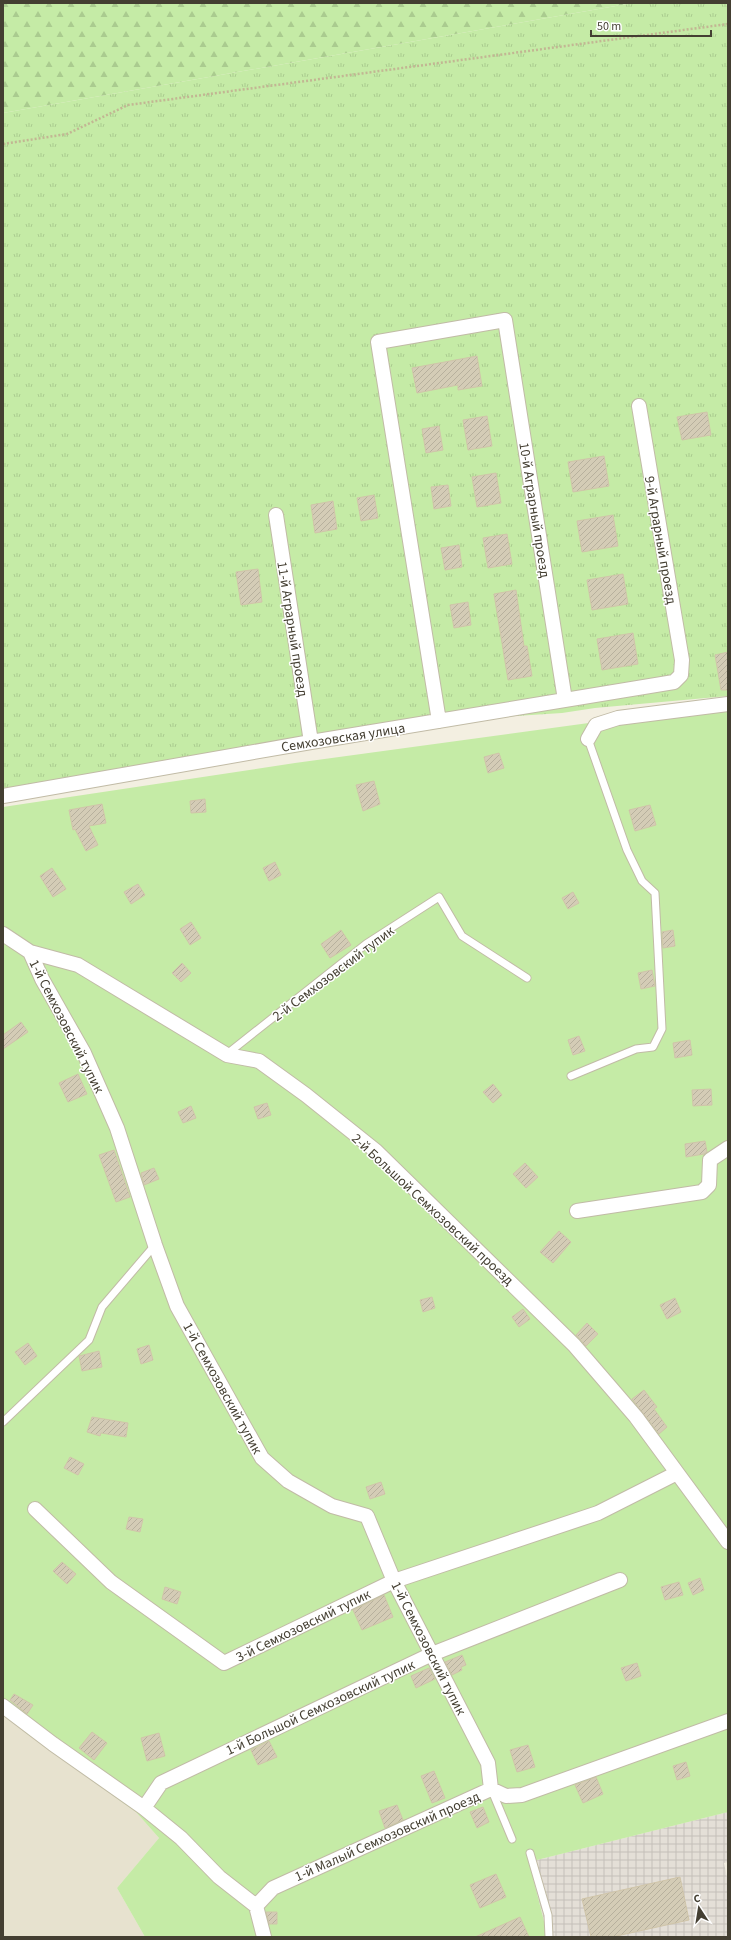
<svg xmlns="http://www.w3.org/2000/svg" width="731" height="1940" font-family="'Source Sans 3',sans-serif">
  <defs>
    <pattern id="industrial-grid" width="8" height="8" patternUnits="userSpaceOnUse"><rect width="8" height="8" fill="#e4dfd7"/><path d="M0 4h8M4 0v8" fill="none" stroke="#c5c0b9"/></pattern>
    <pattern id="grass-tufts" width="24" height="20" patternUnits="userSpaceOnUse"><rect width="24" height="20" fill="#c5eba6"/><path d="M3 7l-1-3M5 7V3M7 7l1-3M15 17l-1-3M17 17v-4M19 17l1-3" fill="none" stroke="#aacb8f"/></pattern>
    <pattern id="forest-firs" width="22" height="20" patternUnits="userSpaceOnUse"><rect width="22" height="20" fill="#c5eba6"/><path d="M5 1l3.5 6h-7zM16 11l3.5 6h-7z" fill="#aacb8f"/></pattern>
    <pattern id="building-hatch" width="6" height="6" patternUnits="userSpaceOnUse"><rect width="6" height="6" fill="#d4ccb6"/><path d="M-1 1l2-2M0 6l6-6M5 7l2-2" fill="none" stroke="#b7b09d"/></pattern>
  </defs>
  <rect width="100%" height="100%" fill="#f3efe1"/>
  <path fill="#e7e2cf" d="M 3,1714 L 136,1812 L 159,1838 L 117,1888 L 145,1937 L 3,1937 Z"/>
  <path fill="url(#industrial-grid)" d="M 728,1812 L 728,1862 L 724,1863 L 728,1882 L 728,1937 L 548,1937 L 529,1862 Z"/>
  <path fill="url(#grass-tufts)" d="M 633,3 L 728,3 L 728,696 L 595,708 L 562,713 L 439,721 L 3,796 L 3,113 Z"/>
  <path fill="url(#forest-firs)" d="M 3,3 L 633,3 L 3,113 Z"/>
  <path fill="#c5eba6" d="M 728,704 L 728,1812 L 529,1862 L 548,1937 L 145,1937 L 117,1888 L 159,1838 L 136,1812 L 27,1734 L 3,1714 L 3,807 L 295,763 Z"/>
  <path fill="url(#building-hatch)" stroke="#d0c5a9" d="M 477,356 L 482,386 L 458,390 L 458,385 L 417,393 L 412,368 Z
    M 707,412 L 711,435 L 682,440 L 677,417 Z
    M 487,416 L 492,446 L 468,450 L 463,420 Z
    M 439,426 L 443,450 L 426,453 L 422,429 Z
    M 604,456 L 609,486 L 573,492 L 568,462 Z
    M 496,473 L 501,503 L 477,507 L 472,477 Z
    M 448,485 L 451,506 L 434,509 L 431,487 Z
    M 374,495 L 378,518 L 361,521 L 357,498 Z
    M 333,501 L 337,529 L 315,533 L 311,505 Z
    M 613,515 L 618,546 L 582,552 L 577,521 Z
    M 507,534 L 512,564 L 488,568 L 483,538 Z
    M 459,545 L 462,567 L 445,570 L 441,548 Z
    M 258,569 L 262,602 L 241,605 L 236,572 Z
    M 623,574 L 628,604 L 592,610 L 587,580 Z
    M 516,590 L 524,646 L 527,646 L 532,676 L 508,680 L 494,594 Z
    M 468,602 L 471,625 L 454,628 L 450,605 Z
    M 633,633 L 638,664 L 602,670 L 597,639 Z
    M 728,652 L 728,690 L 721,690 L 715,655 Z
    M 499,753 L 504,768 L 488,773 L 484,757 Z
    M 374,781 L 380,804 L 363,811 L 356,785 Z
    M 205,799 L 206,812 L 191,813 L 190,801 Z
    M 102,804 L 106,823 L 89,826 L 98,845 L 86,851 L 75,829 L 73,830 L 69,810 Z
    M 650,805 L 656,825 L 635,831 L 629,810 Z
    M 275,862 L 281,875 L 269,881 L 263,868 Z
    M 52,868 L 66,889 L 53,897 L 40,876 Z
    M 138,884 L 145,895 L 131,904 L 124,892 Z
    M 573,892 L 579,903 L 568,909 L 562,898 Z
    M 191,922 L 201,938 L 190,945 L 180,929 Z
    M 341,930 L 351,945 L 330,958 L 321,944 Z
    M 673,930 L 675,946 L 663,948 L 662,932 Z
    M 182,963 L 191,973 L 181,982 L 172,973 Z
    M 652,970 L 655,986 L 641,989 L 638,973 Z
    M 21,1022 L 28,1032 L 3,1049 L 3,1035 Z
    M 579,1036 L 585,1051 L 573,1055 L 568,1040 Z
    M 690,1040 L 692,1055 L 675,1058 L 673,1043 Z
    M 78,1074 L 87,1094 L 68,1102 L 59,1083 Z
    M 493,1084 L 502,1095 L 493,1103 L 483,1092 Z
    M 711,1089 L 712,1105 L 693,1106 L 692,1090 Z
    M 267,1103 L 271,1115 L 258,1119 L 254,1107 Z
    M 191,1106 L 196,1118 L 183,1123 L 178,1112 Z
    M 705,1141 L 707,1152 L 704,1154 L 686,1157 L 685,1144 Z
    M 114,1150 L 130,1197 L 116,1202 L 99,1155 Z
    M 525,1163 L 538,1177 L 526,1188 L 513,1174 Z
    M 154,1168 L 159,1179 L 144,1185 L 141,1173 Z
    M 559,1231 L 571,1242 L 553,1263 L 540,1252 Z
    M 432,1297 L 435,1308 L 423,1312 L 420,1300 Z
    M 675,1298 L 681,1312 L 667,1319 L 660,1305 Z
    M 523,1309 L 530,1319 L 519,1327 L 512,1317 Z
    M 587,1323 L 598,1334 L 586,1346 L 576,1335 Z
    M 28,1343 L 37,1356 L 25,1365 L 15,1352 Z
    M 149,1345 L 153,1360 L 141,1364 L 137,1349 Z
    M 99,1351 L 102,1367 L 82,1371 L 79,1356 Z
    M 644,1390 L 657,1407 L 654,1409 L 667,1427 L 659,1434 L 632,1399 Z
    M 92,1417 L 128,1423 L 126,1437 L 101,1433 L 100,1436 L 87,1432 Z
    M 70,1457 L 84,1464 L 78,1475 L 64,1468 Z
    M 381,1482 L 385,1494 L 370,1499 L 366,1487 Z
    M 129,1517 L 143,1519 L 140,1532 L 126,1529 Z
    M 62,1562 L 76,1574 L 67,1584 L 53,1571 Z
    M 700,1578 L 704,1590 L 693,1595 L 688,1583 Z
    M 679,1582 L 683,1595 L 665,1600 L 661,1587 Z
    M 165,1587 L 181,1592 L 177,1604 L 162,1599 Z
    M 384,1595 L 393,1617 L 362,1630 L 353,1610 Z
    M 462,1655 L 466,1665 L 461,1667 L 462,1670 L 452,1675 L 445,1662 Z
    M 637,1663 L 641,1676 L 626,1681 L 621,1668 Z
    M 429,1668 L 435,1679 L 416,1688 L 411,1676 Z
    M 14,1694 L 33,1705 L 27,1714 L 10,1700 Z
    M 92,1732 L 107,1743 L 94,1760 L 79,1748 Z
    M 159,1733 L 165,1756 L 147,1761 L 141,1738 Z
    M 269,1741 L 277,1757 L 258,1765 L 251,1750 Z
    M 528,1745 L 535,1767 L 517,1772 L 510,1750 Z
    M 686,1762 L 690,1776 L 677,1780 L 673,1766 Z
    M 434,1771 L 445,1798 L 432,1803 L 421,1776 Z
    M 596,1777 L 603,1794 L 583,1803 L 575,1785 Z
    M 397,1805 L 403,1820 L 385,1828 L 379,1811 Z
    M 483,1807 L 489,1822 L 477,1828 L 470,1812 Z
    M 496,1874 L 506,1897 L 480,1908 L 470,1885 Z
    M 680,1877 L 689,1920 L 612,1937 L 591,1937 L 582,1899 Z
    M 266,1912 L 277,1912 L 277,1924 L 269,1924 Z
    M 520,1917 L 529,1937 L 475,1937 Z"/>
  <g fill="none" stroke-linecap="round" stroke-linejoin="round">
    <g stroke="#c1bba6" stroke-width="9">
      <path id="service" d="M 227,1054 L 366,944 L 439,897 L 462,936 L 527,978
        M 571,1076 L 636,1049 L 653,1047 L 662,1029 L 655,893 L 642,881 L 627,850 L 588,739
        M 3,1422 L 89,1340 L 102,1307 L 155,1245
        M 492,1791 L 512,1839
        M 530,1853 L 548,1915 L 549,1937"/>
    </g>
    <g stroke="#c1bba6" stroke-width="16">
      <path id="minor" d="M 276,515 L 311,742
        M 439,721 L 378,342 L 505,320 L 565,700
        M 588,739 L 596,725 L 618,718 L 728,704
        M 3,796 L 311,742 L 674,682 L 681,675 L 682,660 L 639,406
        M 3,934 L 30,952 L 78,965 L 227,1055 L 259,1061 L 306,1095 L 376,1151 L 574,1345 L 636,1417 L 728,1542
        M 30,952 L 42,979 L 84,1053 L 117,1128 L 155,1245 L 177,1306 L 262,1458 L 288,1481 L 332,1506 L 367,1516 L 394,1581 L 488,1763 L 491,1789
        M 577,1211 L 702,1192 L 709,1185 L 710,1160 L 728,1148
        M 35,1509 L 111,1582 L 224,1663 L 394,1581 L 598,1513 L 677,1473
        M 3,1706 L 53,1744 L 144,1808 L 181,1838 L 219,1877 L 256,1906 L 264,1937
        M 144,1808 L 161,1783 L 432,1654 L 620,1580
        M 256,1906 L 273,1888 L 491,1789 L 506,1796 L 522,1795 L 728,1721"/>
    </g>
    <path stroke="#c2b693" stroke-width="2.5" stroke-dasharray="2 2" stroke-linecap="butt" d="M 3,144 L 67,134 L 128,105 L 728,24"/>
    <use href="#service" stroke="#fff" stroke-width="7"/>
    <use href="#minor" stroke="#fff" stroke-width="14"/>
  </g>
  <g text-anchor="middle" stroke-width="3" stroke-linejoin="round" paint-order="stroke">
    <g font-size="14" fill="#443f32" stroke="#fff">
      <text transform="translate(535 510) rotate(81)" y="5">10-й Аграрный проезд</text>
      <text transform="translate(661 540) rotate(80)" y="5">9-й Аграрный проезд</text>
      <text transform="translate(293 629) rotate(81)" y="5">11-й Аграрный проезд</text>
      <text transform="translate(343 737) rotate(-9)" y="5">Семхозовская улица</text>
      <text transform="translate(333 973) rotate(-37)" y="5">2-й Семхозовский тупик</text>
      <text transform="translate(67 1026) rotate(63)" y="5">1-й Семхозовский тупик</text>
      <text transform="translate(433 1209) rotate(43)" y="5">2-й Большой Семхозовский проезд</text>
      <text transform="translate(223 1388) rotate(61)" y="5">1-й Семхозовский тупик</text>
      <text transform="translate(303 1625) rotate(-26)" y="5">3-й Семхозовский тупик</text>
      <text transform="translate(429 1648) rotate(63)" y="5">1-й Семхозовский тупик</text>
      <text transform="translate(320 1707) rotate(-25)" y="5">1-й Большой Семхозовский тупик</text>
      <text transform="translate(387 1836) rotate(-24)" y="5">1-й Малый Семхозовский проезд</text>
    </g>
  </g>
  <rect width="731" height="1940" fill="none" stroke="#443f32" stroke-width="8"/>
  <g transform="translate(699 1908) rotate(348)" stroke="#ffffff" stroke-width="3" paint-order="stroke">
  <path d="M0-3L7 15L0 10L-7 15Z" fill="#443f32"/>
  <text y="-6" font-size="11" font-weight="bold" text-anchor="middle" fill="#443f32">С</text>
  </g>
  <path d="M591 30v6h120v-6" fill="none" stroke="#443f32" stroke-width="2"/>
  <text x="597" y="30" font-size="12" fill="#443f32" stroke="#ffffff" stroke-width="3" paint-order="stroke">50 m</text>
</svg>
